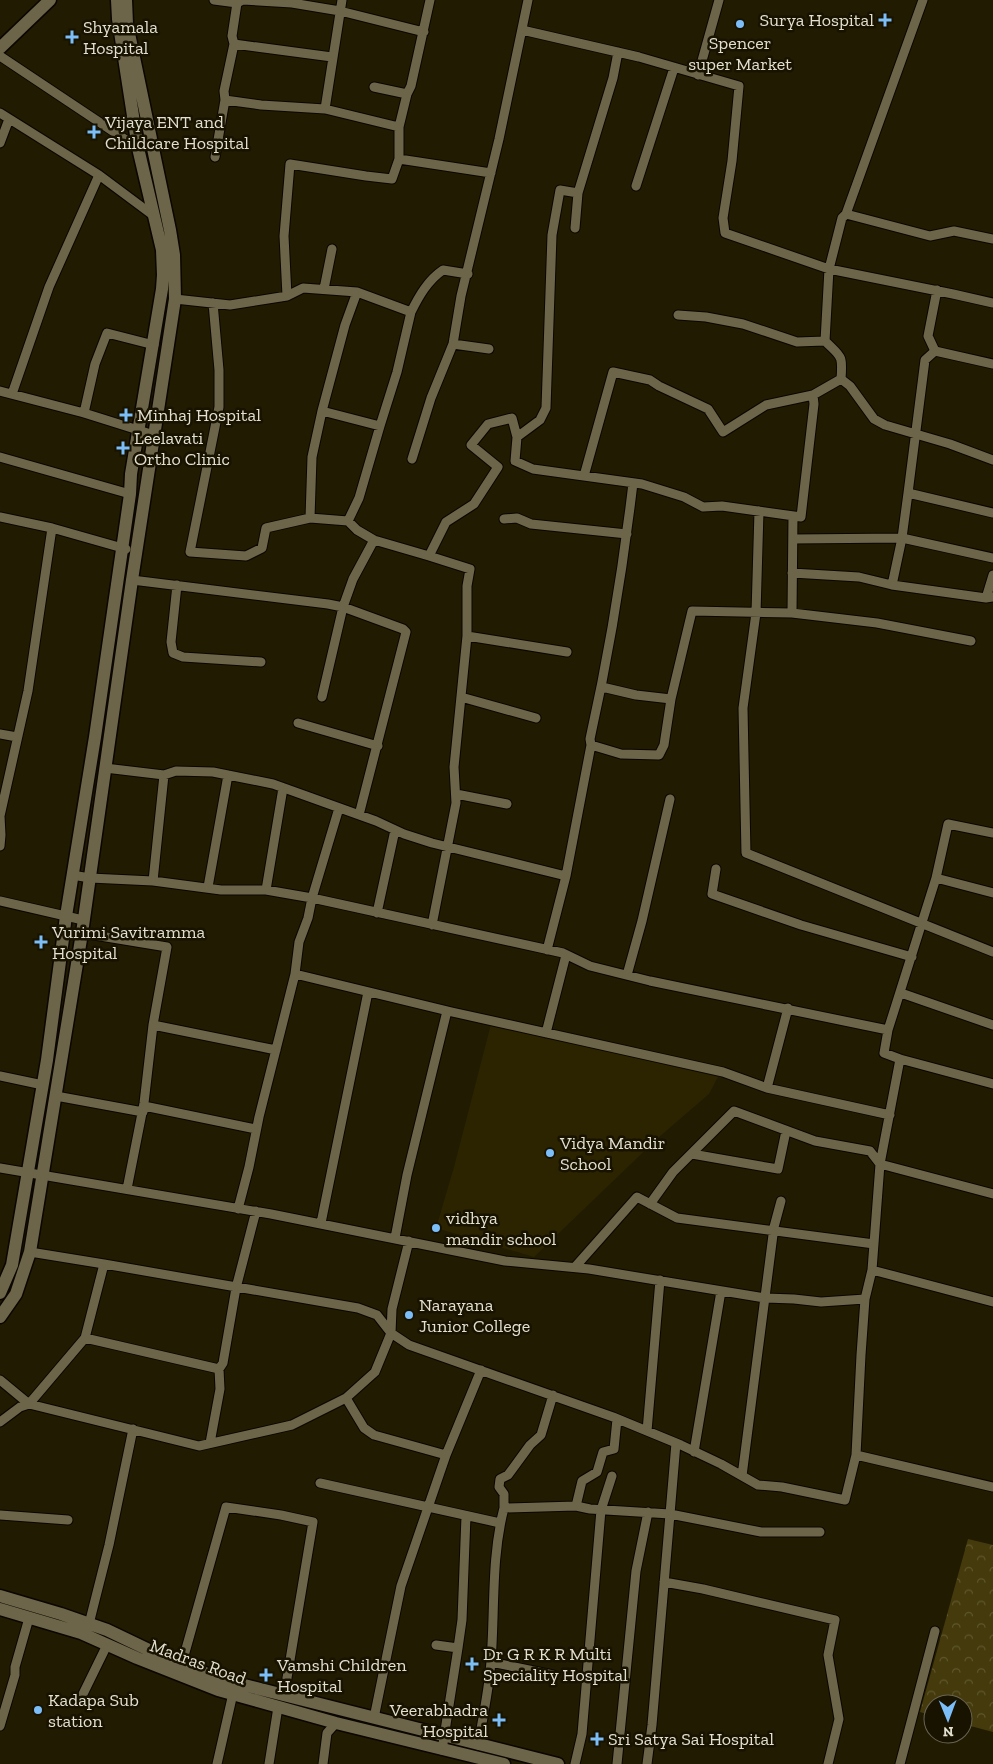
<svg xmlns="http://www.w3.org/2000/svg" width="993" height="1764" font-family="'Zilla Slab',serif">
  <defs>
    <pattern id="park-crowns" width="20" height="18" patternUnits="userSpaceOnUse" patternTransform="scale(1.25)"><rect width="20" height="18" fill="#443a0c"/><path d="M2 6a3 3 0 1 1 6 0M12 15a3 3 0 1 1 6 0" fill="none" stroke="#5f562e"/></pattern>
  </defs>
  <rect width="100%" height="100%" fill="#211b02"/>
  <path fill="#2c2401" d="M 491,1024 L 718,1077 L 709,1094 L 658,1138 L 534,1257 L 436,1228 L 454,1167 Z"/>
  <path fill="url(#park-crowns)" d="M 968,1539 L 993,1545 L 993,1732 L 963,1724 L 963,1704 L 933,1704 L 933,1716 L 920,1712 Z"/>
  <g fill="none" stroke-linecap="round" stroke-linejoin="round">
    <g stroke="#0b0600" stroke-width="11">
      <path id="minor" d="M 214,0 L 237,3 L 243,0 L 292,3 L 340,11 L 424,32
        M 923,0 L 846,214 L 930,236 L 954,231 L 993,239
        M 522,30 L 639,57 L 739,86 L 732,161 L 723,218 L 725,233 L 829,269 L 953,294 L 993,303
        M 234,44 L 332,57
        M 0,56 L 138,148
        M 698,75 L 719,0
        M 374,87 L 407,94
        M 225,100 L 261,105 L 325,109 L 399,127
        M 325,109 L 342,0
        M 0,113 L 99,175 L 154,216
        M 0,143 L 9,119
        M 215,157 L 225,100 L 224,91 L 234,44 L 232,36 L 237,3
        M 399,159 L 491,173
        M 636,186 L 674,68
        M 575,228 L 578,193
        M 324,289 L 332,249
        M 287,296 L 284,236 L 290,164 L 366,176 L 392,179 L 399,159 L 399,127 L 407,94 L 411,86 L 430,0
        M 175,299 L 230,305 L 287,296 L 303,288 L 357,292 L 411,312 C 419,296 428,280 443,270 L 468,274
        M 213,303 L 219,370 L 219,407 L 190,552 L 246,556 L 262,548 L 266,528 L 310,518 L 348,521 L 357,530 L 374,540
        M 678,315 L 706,317 L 743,324 L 797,342 L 825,341
        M 453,344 L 489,349
        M 935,351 L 993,364
        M 841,379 L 850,386 L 874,419 L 885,425 L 950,444 L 993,460
        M 841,379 C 843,354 841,357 825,341 L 829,269 L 842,218 L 846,214
        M 0,391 L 84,413 L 154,435
        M 12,394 L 49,287 L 99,175
        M 322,411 L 380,426
        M 84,413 L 95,364 L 107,333 L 154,345
        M 517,437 L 540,420 L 546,408 L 552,235 L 560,190 L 578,193 L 613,78 L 618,52
        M 0,457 L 130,494
        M 412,459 L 431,398 L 453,344 L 461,296 L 499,139 L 528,0
        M 584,476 L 613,372 L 650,380 L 659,386 L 708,409 L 723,432 L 766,405 L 813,395 L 841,379
        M 908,493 L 925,360 L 935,351 L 928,336 L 937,290
        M 759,511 L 756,613 L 743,708 L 746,853 L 993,952
        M 0,517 L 52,528
        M 310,518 L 312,457 L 322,411 L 345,325 L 357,292
        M 504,519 L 517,518 L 531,524 L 627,534
        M 348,521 L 359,498 L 380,426 L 397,372 L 411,312
        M 793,539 L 902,538 L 908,493 L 993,513
        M 792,573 L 859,577 L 892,585 L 986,598
        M 993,575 L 986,598 L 993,597
        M 132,580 L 328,604 L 343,607 L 403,629 L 406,632 L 359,815
        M 177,585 L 171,642 L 173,653 L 183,657 L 261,662
        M 892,585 L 902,538 L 993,558
        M 792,613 L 793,516
        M 467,636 L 567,652
        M 602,687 L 636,695 L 671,699
        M 322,697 L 343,607 L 353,579 L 374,540 L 429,556
        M 461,697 L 536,718
        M 298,723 L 378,746
        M 0,734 L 17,737
        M 591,745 L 621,754 L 659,755 L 664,745 L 671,699 L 692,611 L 792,613 L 877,623 L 971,641
        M 105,768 L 164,775 L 176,771 L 213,772 L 273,784 L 376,821 L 404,834 L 432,843 L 566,876 L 547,950
        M 456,794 L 507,804
        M 0,846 L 1,835 L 0,816 L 28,691 L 52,528 L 126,549
        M 716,869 L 712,894 L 801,925 L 912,957
        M 72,875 L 90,878 L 153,881 L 221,890 L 266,890 L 312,898 L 563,953 L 590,966 L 650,981 L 888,1030 L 884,1053 L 900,1059
        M 566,876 L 591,745 L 590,739 C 609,654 623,568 633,483
        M 936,878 L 948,824 L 993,833
        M 153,881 L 164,775
        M 208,887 L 228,775
        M 266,890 L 283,788
        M 0,901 L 83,920
        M 377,913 L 395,830
        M 432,925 L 456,803 L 454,767 L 467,636 L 467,586 L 470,569 L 429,556 L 446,522 L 474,504 L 498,467 L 471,445 L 488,424 L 512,418 L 517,437 L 515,461 L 533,469 L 642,484 L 684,497 L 703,507 L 722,506 L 801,517 L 814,404 L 813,395
        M 82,933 L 167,947 L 153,1025 L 144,1103 L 127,1189
        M 295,974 L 452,1012 L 723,1072 L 767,1088 L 890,1115
        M 627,975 L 642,921 L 670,799
        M 901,993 L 993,1025
        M 153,1025 L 276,1050
        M 888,1030 L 936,878 L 993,893
        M 546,1033 L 566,955
        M 0,1076 L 43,1085
        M 767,1088 L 788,1008
        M 56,1096 L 143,1112
        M 144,1106 L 256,1129
        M 692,1154 L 778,1169 L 786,1131
        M 880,1164 L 900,1059 L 993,1084
        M 0,1168 L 271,1214 L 505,1261 L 589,1269 L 765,1298 L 794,1299 L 821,1302 L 865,1299 L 872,1270 L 993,1302
        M 650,1204 L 673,1172 L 734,1111 L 815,1141 L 870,1151 L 880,1164
        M 238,1209 L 249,1167 L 259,1117 L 295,974 L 299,942 L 308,918 L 312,898 L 339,808
        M 321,1223 L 368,992
        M 395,1238 L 407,1175 L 447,1011
        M 409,1241 L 392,1309 L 391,1333 L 409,1345 L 613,1417 L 681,1445 L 721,1464 L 758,1485 L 782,1487 L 845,1500 L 856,1455
        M 575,1267 L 637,1197 L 677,1218 L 874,1244
        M 872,1270 L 880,1164 L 993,1194
        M 865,1299 L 861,1355 L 856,1455 L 993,1487
        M 85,1338 L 219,1369
        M 0,1380 L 29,1404 L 85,1338 L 104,1264 L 30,1252
        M 553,1395 L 541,1435 L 530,1445 L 508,1475 L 500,1479 L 499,1487 L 504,1494 L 504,1508 L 576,1506 L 582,1481 L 597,1472 L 603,1452 L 614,1449 L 617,1419
        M 346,1398 L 364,1428 L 374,1435 L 446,1455 L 481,1370
        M 0,1422 L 20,1407 L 29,1404 L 199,1446 L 292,1425 L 346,1398 L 375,1372 L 391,1333 L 377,1315 L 358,1308 L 104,1264
        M 647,1431 L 660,1280
        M 210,1443 L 220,1389 L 219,1369 L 223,1363 L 236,1288 L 256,1211
        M 694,1452 L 721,1291
        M 742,1476 L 774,1227 L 781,1201
        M 320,1483 L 500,1523
        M 576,1506 L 590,1509 L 670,1514 L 676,1443
        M 0,1515 L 68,1520
        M 664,1582 L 703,1589 L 835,1620 L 828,1655 L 839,1719 L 828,1764
        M 89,1624 L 109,1545 L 133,1429
        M 436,1645 L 458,1648 L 442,1750
        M 458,1648 L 462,1620 L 466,1516
        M 491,1662 L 553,1675
        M 182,1663 L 226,1507 L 281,1515 L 313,1522 L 284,1696
        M 83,1694 L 107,1645
        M 374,1718 L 401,1586 L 446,1455
        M 0,1726 L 15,1675 L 15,1667 L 29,1618
        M 478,1745 C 483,1717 489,1689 491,1661 C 495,1610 491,1558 504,1508
        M 217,1764 L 234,1689
        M 269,1764 L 278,1707
        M 323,1764 L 327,1733 L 336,1723
        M 575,1764 L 582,1734 L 601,1510 L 612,1476
        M 617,1764 L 636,1571 L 648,1512
        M 647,1764 L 652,1725 L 670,1514 L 761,1532 L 820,1532
        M 900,1764 L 935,1631"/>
    </g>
    <g stroke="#0b0600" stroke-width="15">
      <path id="secondary" d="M 0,48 L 50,0
        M 0,1293 L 12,1265 L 47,1060 L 66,916 L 95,737 L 130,494 L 131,474 L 162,289 L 163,275 L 162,250 L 138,148 L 118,19 L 117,0
        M 0,1317 L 16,1294 L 30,1252 L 82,933 L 132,580 L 175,299 L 174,255 L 170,230 L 131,43 L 127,24 L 126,0
        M 0,1596 L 61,1614 L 107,1630 L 153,1652 L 220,1679 L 558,1764
        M 0,1609 L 81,1633 L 137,1658 L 218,1690 L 336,1723 L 504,1764"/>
    </g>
    <use href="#minor" stroke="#6c6549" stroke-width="9"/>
    <use href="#secondary" stroke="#6c6549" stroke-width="12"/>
  </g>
  <g fill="#7bbef8" stroke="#181200" stroke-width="2">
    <path d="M882.5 12.5h5v5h5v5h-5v5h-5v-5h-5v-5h5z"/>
    <circle cx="740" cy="24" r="5"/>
    <path d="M69.5 29.5h5v5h5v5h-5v5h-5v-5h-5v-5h5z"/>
    <path d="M91.5 124.5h5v5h5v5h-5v5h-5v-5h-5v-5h5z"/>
    <path d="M123.5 407.5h5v5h5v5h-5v5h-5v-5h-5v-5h5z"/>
    <path d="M120.5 440.5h5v5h5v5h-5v5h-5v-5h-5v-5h5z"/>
    <path d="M38.5 934.5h5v5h5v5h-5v5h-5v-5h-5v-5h5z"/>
    <circle cx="550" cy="1153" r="5"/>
    <circle cx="436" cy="1228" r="5"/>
    <circle cx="409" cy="1315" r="5"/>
    <path d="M469.5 1656.5h5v5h5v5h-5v5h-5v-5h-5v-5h5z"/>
    <path d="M263.5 1667.5h5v5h5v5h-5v5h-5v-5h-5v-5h5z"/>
    <circle cx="38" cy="1710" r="5"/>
    <path d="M496.5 1712.5h5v5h5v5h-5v5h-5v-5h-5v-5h5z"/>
    <path d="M594.5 1731.5h5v5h5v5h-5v5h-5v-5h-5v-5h5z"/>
  </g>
  <g text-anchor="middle" stroke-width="5" stroke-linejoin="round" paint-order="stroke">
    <g font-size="18" fill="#e3e0d0" stroke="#181200" text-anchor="start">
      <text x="874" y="26" text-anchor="end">Surya Hospital</text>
      <text x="83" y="33">Shyamala<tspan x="83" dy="21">Hospital</tspan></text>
      <text x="740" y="49" text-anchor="middle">Spencer<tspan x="740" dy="21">super Market</tspan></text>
      <text x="105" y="128">Vijaya ENT and<tspan x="105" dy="21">Childcare Hospital</tspan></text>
      <text x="137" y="421">Minhaj Hospital</text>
      <text x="134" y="444">Leelavati<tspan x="134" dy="21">Ortho Clinic</tspan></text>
      <text x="52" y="938">Vurimi Savitramma<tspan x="52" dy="21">Hospital</tspan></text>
      <text x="560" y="1149">Vidya Mandir<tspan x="560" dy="21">School</tspan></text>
      <text x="446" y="1224">vidhya<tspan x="446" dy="21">mandir school</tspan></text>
      <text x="419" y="1311">Narayana<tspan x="419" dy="21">Junior College</tspan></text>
      <text x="483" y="1660">Dr G R K R Multi<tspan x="483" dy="21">Speciality Hospital</tspan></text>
      <text x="277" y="1671">Vamshi Children<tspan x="277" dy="21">Hospital</tspan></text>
      <text x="48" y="1706">Kadapa Sub<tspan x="48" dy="21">station</tspan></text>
      <text x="488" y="1716" text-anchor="end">Veerabhadra<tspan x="488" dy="21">Hospital</tspan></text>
      <text x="608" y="1745">Sri Satya Sai Hospital</text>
    </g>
    <g font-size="18" fill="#e3e0d0" stroke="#181200">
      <text transform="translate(198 1662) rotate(20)" y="6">Madras Road</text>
    </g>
  </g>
  <g transform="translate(948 1719) rotate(179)"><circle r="24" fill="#181200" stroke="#696453"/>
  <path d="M0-4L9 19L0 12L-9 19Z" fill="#7bbef8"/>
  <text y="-8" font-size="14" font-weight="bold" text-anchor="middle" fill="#e3e0d0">N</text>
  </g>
</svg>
